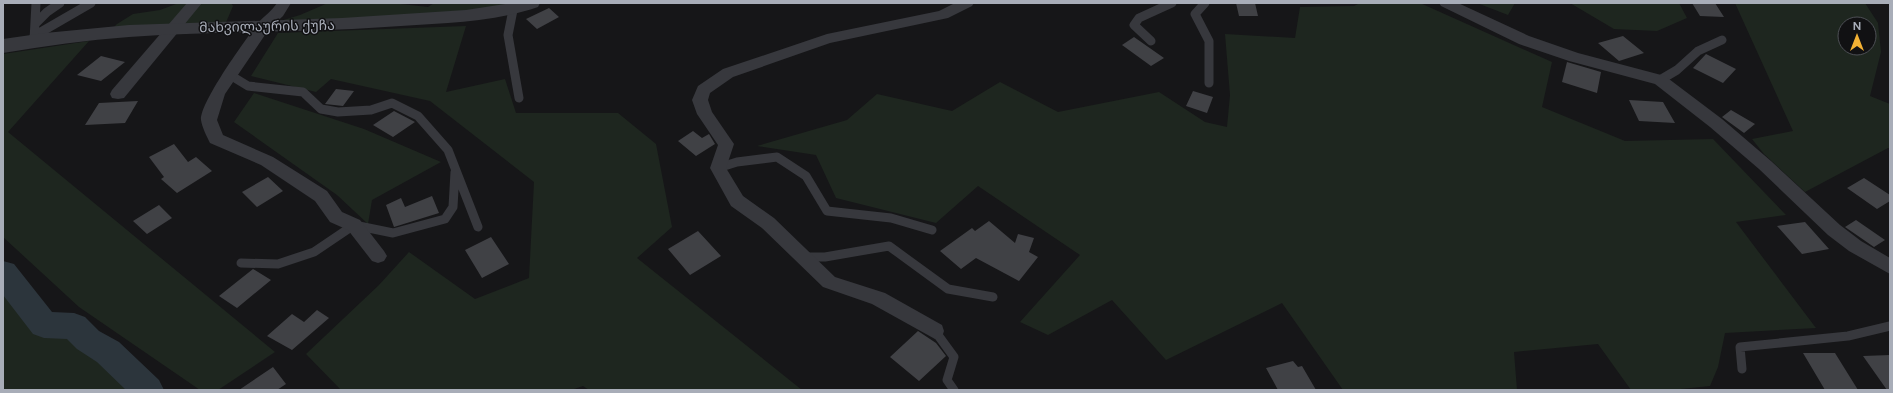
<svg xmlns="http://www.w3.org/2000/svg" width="1893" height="393" font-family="Figtree,'Noto Sans Georgian',sans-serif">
  <rect width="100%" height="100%" fill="#161618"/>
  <path fill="#1e261f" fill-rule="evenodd" d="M 179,3 L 231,3 L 233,6 L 224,27 L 108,33 L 117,24 L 133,14 L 160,10 Z
    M 328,3 L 392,3 L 428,7 L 434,3 L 531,3 L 513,10 L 264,26 L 300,15 Z
    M 1360,3 L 1420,3 L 1552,62 L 1542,107 L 1625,141 L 1713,139 L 1786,215 L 1736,222 L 1816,328 L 1725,333 L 1718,367 L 1710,386 L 1671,390 L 1631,390 L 1598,344 L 1514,352 L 1517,390 L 1343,390 L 1282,303 L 1166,360 L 1112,300 L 1048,335 L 1020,322 L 1080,255 L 978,186 L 936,223 L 836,198 L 816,155 L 757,146 L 847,120 L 877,94 L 952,111 L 1000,82 L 1058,112 L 1159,92 L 1205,122 L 1227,127 L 1230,95 L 1225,34 L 1295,38 L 1300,7 L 1354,6 Z
    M 1477,3 L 1515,3 L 1508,15 Z
    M 1570,3 L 1679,3 L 1687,18 L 1657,31 L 1614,29 Z
    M 1735,3 L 1865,3 L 1878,23 L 1881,52 L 1870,96 L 1890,104 L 1890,148 L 1888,148 L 1805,192 L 1764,154 L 1752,139 L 1793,131 ZM 1845,24 L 1869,24 L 1869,48 L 1845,48 Z
    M 466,26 L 446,92 L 505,79 L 516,113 L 618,113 L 656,144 L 672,227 L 637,258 L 802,390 L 589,390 L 583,386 L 571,390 L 341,390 L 306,354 L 379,285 L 409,252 L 475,299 L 529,278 L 534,182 L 430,101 L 331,79 L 316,92 L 251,76 L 278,33 Z
    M 89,41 L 8,132 L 275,352 L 218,390 L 200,390 L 79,307 L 3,237 L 3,54 Z
    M 254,93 L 364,129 L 441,162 L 372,200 L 368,224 L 337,195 L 234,122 Z
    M 3,273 L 44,325 L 74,326 L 88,340 L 108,352 L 148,390 L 3,390 Z"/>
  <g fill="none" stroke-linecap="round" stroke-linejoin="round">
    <path fill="#2c353c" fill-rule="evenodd" d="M 3,261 L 14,264 L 52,312 L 74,313 L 85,317 L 99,331 L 119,342 L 159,380 L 164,390 L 126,390 L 97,362 L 77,349 L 67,339 L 44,338 L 33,334 L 3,295 Z"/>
  </g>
  <path fill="#404145" d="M 1236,3 L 1255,3 L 1258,16 L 1239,16 Z
    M 1692,3 L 1715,3 L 1724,17 L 1700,16 Z
    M 549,8 L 559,17 L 537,29 L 526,19 Z
    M 1623,36 L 1644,53 L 1619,61 L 1598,43 Z
    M 1134,37 L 1164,58 L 1151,66 L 1122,45 Z
    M 1706,54 L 1736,69 L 1723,83 L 1693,68 Z
    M 101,56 L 125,62 L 101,81 L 77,75 Z
    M 1567,62 L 1601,72 L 1597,93 L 1562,82 Z
    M 336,89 L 354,91 L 343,106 L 325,104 Z
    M 1193,91 L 1213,97 L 1207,113 L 1186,106 Z
    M 1629,100 L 1663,102 L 1675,123 L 1639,121 Z
    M 138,101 L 125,123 L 85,125 L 99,103 Z
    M 1731,110 L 1755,124 L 1744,133 L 1722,117 Z
    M 394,111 L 415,122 L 393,137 L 373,125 Z
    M 693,131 L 702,138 L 709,134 L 715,144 L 696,156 L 678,141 Z
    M 174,144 L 188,162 L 196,157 L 212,171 L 177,193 L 161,179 L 164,177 L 149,157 Z
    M 268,177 L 283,191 L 257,207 L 242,192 Z
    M 1864,178 L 1890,195 L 1890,201 L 1877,209 L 1847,188 Z
    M 432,196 L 439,213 L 394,227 L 386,205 L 401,198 L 405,207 Z
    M 159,205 L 172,218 L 147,234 L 133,221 Z
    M 1856,220 L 1885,240 L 1874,247 L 1845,227 Z
    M 989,221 L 1015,243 L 1018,234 L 1034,238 L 1029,252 L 1038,257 L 1019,281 L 976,258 L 961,269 L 940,251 L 972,228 L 975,231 Z
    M 1805,222 L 1829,249 L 1802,254 L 1777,226 Z
    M 698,231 L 721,256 L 690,275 L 668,249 Z
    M 491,237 L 509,264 L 482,278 L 465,250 Z
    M 253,269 L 271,280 L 237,308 L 219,296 Z
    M 317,310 L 329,318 L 292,350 L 267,336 L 292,314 L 304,322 Z
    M 918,331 L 936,343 L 946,356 L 919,381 L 890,357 Z
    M 1803,353 L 1835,353 L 1858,390 L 1825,390 Z
    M 1890,355 L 1890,390 L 1887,390 L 1863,356 Z
    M 1293,361 L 1298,367 L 1302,366 L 1316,390 L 1278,390 L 1266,368 Z
    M 273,367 L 286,384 L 277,390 L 239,390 Z"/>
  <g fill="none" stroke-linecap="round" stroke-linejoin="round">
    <path stroke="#37383d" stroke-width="9" d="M 1205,3 L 1195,14 L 1209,41 L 1209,83
      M 513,10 L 508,35 L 519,98
      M 35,24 L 47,12 L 60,3
      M 34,36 L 91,3
      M 34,40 L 36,3
      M 1151,41 L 1134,25 L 1139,18 L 1172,3
      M 230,75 L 248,86 L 303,92 L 321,109 L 338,112 L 371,110 L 392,103 L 418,116 L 448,150 L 478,227
      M 1660,80 L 1677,70 L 1698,51 L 1722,40
      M 718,168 L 737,162 L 777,157 L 806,176 L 827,211 L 891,218 L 932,230
      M 803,257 L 825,257 L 889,246 L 948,289 L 993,297
      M 241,263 L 278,264 L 314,252 L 354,225 L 393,233 L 445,219 L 453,207 L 455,172
      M 935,331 L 954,357 L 947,380 L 954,390
      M 1742,369 L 1740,347 L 1848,336 L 1890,326"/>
    <path fill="#37383d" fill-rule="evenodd" d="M 187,3 L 202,3 L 124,98 L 118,99 L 112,98 L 110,94 L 112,90 Z
      M 277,3 L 291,3 L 283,16 L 269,29 L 225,94 L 217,120 L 223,135 L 273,157 L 327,191 L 342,212 L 360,220 L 384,251 L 387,256 L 384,261 L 378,263 L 372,261 L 348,230 L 330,222 L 315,201 L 261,165 L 210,143 C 207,137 202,127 201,120 C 200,102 246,39 258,23 C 264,16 272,11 277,3 Z
      M 955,3 L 974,3 L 972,6 L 948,18 L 830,43 L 733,77 L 710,93 L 708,100 L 712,112 L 734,144 L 726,168 L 743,196 L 774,218 L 835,277 L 885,293 L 942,325 L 944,331 L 942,337 L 935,339 L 872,304 L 823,287 L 762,228 L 731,206 L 710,168 L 718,145 L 697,114 L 692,100 L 698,86 L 723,69 L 827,34 L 939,11 Z
      M 1439,3 L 1458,3 L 1529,36 L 1578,53 L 1665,76 L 1722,119 L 1771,161 L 1840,225 L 1861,241 L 1890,258 L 1890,274 L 1849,251 L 1828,235 L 1759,169 L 1710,127 L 1655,84 L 1569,61 L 1519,44 L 1441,6 Z"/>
    <path fill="#37383d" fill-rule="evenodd" d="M 511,3 L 540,3 L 538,7 C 488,24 437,23 385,27 C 300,33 214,31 129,37 C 87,40 45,46 3,53 L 3,39 L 45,33 L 129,25 L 342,18 L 466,10 Z"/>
  </g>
  <g text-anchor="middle" stroke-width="3" stroke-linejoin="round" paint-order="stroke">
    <g font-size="14" fill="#a8adb8" stroke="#111113">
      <text transform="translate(267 26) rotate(-1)" y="5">მახვილაურის ქუჩა</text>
    </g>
  </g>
  <rect width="1893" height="393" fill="none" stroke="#a8adb8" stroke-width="8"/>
  <g transform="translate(1857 36)"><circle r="19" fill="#111113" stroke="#4d4f55"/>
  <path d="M0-3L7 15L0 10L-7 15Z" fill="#f2b134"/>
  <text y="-6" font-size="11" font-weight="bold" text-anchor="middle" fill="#a8adb8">N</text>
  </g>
</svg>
